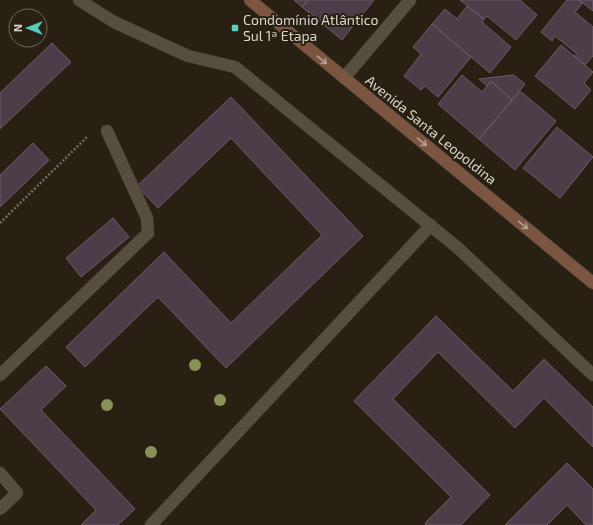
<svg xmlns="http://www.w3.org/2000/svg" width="593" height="525" font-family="'Exo 2',sans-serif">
  <rect width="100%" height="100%" fill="#282113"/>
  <path fill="#4c3e49" stroke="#6a5b67" d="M 294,0 L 308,0 L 302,7 Z
    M 308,0 L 374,0 L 342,40 L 302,7 Z
    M 460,0 L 520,0 L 537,15 L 516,40 L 487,16 L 484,19 Z
    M 567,0 L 579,0 L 583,3 L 575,12 L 593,27 L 593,56 L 585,65 L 574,56 L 577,54 L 555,36 L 552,41 L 541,32 Z
    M 579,0 L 593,0 L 593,11 L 583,3 Z
    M 467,6 L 484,19 L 482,22 L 511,47 L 490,73 L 432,24 L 445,9 L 457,19 Z
    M 432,24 L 471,57 L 438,97 L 425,86 L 421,90 L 404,76 L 421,54 L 413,47 Z
    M 52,43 L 71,62 L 0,129 L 0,93 Z
    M 561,45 L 593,72 L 584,83 L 591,90 L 575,109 L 535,76 Z
    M 462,75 L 482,92 L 491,81 L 512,100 L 479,139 L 438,104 Z
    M 514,75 L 525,84 L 512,100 L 491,81 L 487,86 L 479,79 Z
    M 520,91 L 556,121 L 515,170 L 479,139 Z
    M 231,97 L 363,236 L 226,368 L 158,297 L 85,367 L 66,347 L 164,252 L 231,323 L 322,235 L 231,138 L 158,208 L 137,186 Z
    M 557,127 L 593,157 L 560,198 L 523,168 Z
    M 33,143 L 49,160 L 0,207 L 0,175 Z
    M 113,218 L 129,237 L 81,277 L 66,258 Z
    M 436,316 L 513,391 L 544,359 L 593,407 L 593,447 L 544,398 L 515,428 L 438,352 L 393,399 L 490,495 L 461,525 L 426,525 L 425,523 L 451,497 L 354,401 Z
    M 46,366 L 66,386 L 41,410 L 135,509 L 118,525 L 81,525 L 96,510 L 0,409 Z
    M 567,463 L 593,489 L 593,525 L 586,525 L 567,505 L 547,525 L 505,525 Z"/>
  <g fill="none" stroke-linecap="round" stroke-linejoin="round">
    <g stroke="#413b32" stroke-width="13">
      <path id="lane" d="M 79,0 L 114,22 L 188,56 L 235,67 L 458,248 L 593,375
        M 0,375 L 148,233 L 147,218 L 107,131
        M 0,473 L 17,493 L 0,509
        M 151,525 L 431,225"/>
    </g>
    <g stroke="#413b32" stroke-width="13">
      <path id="street" d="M 344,78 L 410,0"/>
    </g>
    <g stroke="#413b32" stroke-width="13">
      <path id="secondary" d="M 250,0 L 593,283"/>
    </g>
    <path stroke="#746d62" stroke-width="2.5" stroke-dasharray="2 2" stroke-linecap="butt" d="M 0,223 L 88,136"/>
    <use href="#lane" stroke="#564e3f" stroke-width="12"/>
    <use href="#street" stroke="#564e3f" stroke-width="12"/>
    <use href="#secondary" stroke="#7c5540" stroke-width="12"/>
  </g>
  <g fill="#899257">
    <circle cx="195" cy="365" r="6"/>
    <circle cx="220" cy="400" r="6"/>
    <circle cx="107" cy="405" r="6"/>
    <circle cx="151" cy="452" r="6"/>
  </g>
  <defs><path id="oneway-shaft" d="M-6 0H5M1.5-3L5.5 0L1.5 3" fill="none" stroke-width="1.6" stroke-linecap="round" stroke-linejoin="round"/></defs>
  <g stroke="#b4a294">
    <use href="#oneway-shaft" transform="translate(322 60) rotate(40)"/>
    <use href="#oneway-shaft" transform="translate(422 142) rotate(39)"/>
    <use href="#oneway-shaft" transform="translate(523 225) rotate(39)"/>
  </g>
  <rect fill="#58cebf" stroke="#282113" stroke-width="1.5" x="231" y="24" width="8" height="8" rx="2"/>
  <g text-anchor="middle" stroke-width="4" stroke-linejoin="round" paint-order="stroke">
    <g font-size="14" fill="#dad5cc" stroke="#282113" text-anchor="start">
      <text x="243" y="25">Condomínio Atlântico<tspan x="243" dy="16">Sul 1ª Etapa</tspan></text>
    </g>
    <g font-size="14" fill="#dad5cc" stroke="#282113">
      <text transform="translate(431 130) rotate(39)" y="5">Avenida Santa Leopoldina</text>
    </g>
  </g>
  <g transform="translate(28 28) rotate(270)"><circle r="19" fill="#282113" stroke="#6f695d"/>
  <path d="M0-3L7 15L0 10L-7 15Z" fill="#58cebf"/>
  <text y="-6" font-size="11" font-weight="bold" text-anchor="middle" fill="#dad5cc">N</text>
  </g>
</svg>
